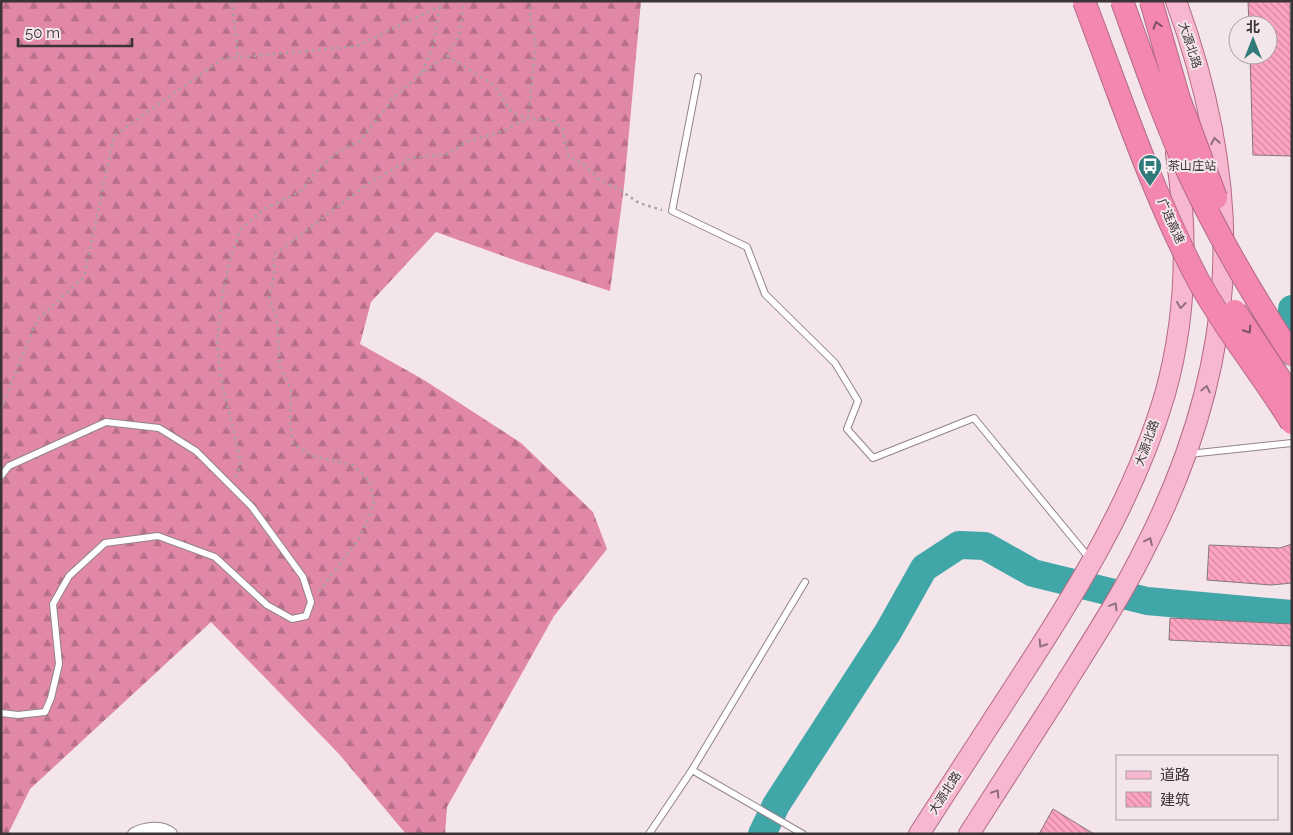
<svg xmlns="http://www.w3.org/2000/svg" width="1293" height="835" font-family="Raleway,'Noto Sans SC',sans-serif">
  <defs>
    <pattern id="forest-firs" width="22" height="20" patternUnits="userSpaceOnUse" patternTransform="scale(1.25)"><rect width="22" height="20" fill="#e187a8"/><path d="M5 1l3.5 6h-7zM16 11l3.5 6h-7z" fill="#b76f8a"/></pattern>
    <pattern id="building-back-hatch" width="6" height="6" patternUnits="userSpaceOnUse" patternTransform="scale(1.25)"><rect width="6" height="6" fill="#ffa3c3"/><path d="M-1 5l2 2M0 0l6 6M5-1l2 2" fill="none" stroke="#cf869f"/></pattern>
  </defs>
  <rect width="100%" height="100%" fill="#f4e5ea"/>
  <path fill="url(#forest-firs)" d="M 1,1 L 641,1 L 624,187 L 610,291 L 520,262 L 436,232 L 371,302 L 360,344 L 424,380 L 521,443 L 593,512 L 607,549 L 554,616 L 447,807 L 445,834 L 406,834 L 339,754 L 211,622 L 30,789 L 8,834 L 1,834 Z"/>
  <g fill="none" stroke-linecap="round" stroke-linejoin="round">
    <path stroke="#41a6a7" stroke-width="28" d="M 1292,309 L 1290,349 L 1292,352
      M 762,834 L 776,805 L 888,632 L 924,568 L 959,545 L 985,546 L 1033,573 L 1147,601 L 1292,614"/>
  </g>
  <path fill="url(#building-back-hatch)" stroke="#84777b" d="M 1248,1 L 1290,1 L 1292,156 L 1253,155 L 1250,55 L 1268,55 L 1268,25 L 1249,25 Z
    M 1292,544 L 1292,583 L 1271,585 L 1207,580 L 1209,545 L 1280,548 Z
    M 1170,618 L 1292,624 L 1292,646 L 1169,640 Z
    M 1053,809 L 1094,834 L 1039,834 Z"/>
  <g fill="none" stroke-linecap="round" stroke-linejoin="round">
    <g stroke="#918488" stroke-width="8">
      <path id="lane" d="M 698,77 L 672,211 L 747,247 L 765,294 L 835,363 L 858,401 L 847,429 L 873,458 L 974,418 L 1090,559
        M 1189,454 L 1292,443
        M 1,476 L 9,466 L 106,422 L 159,428 L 196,451 L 252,507 L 303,577 L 311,602 L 306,616 L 292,619 L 267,605 L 215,557 L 158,536 L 105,543 L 69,576 L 53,604 L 59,664 L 51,698 L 45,712 L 18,715 L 1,713
        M 692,770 L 803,834
        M 649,834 L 692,770 L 805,582"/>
    </g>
    <g stroke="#918488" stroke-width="14">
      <path id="street" d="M 134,834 C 144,829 161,825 171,834"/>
    </g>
    <g stroke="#b36a85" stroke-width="22">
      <path id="primary" d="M 919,834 C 954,780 989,726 1024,672 C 1081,584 1135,496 1165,394 C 1187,316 1188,233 1176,154
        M 969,834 C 1000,785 1031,737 1062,689 C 1090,644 1119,600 1143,552 C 1239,366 1248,197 1176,1"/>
    </g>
    <path stroke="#aa9fa3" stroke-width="2.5" stroke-dasharray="2.5 4" stroke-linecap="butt" d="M 232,1 L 238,57
      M 447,56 L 494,85 L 512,113 L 533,119 L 552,120 L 563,129 L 565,144 L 569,157 L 582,163 L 600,180 L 617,188 L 639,203 L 662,210
      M 422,72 L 434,44 L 440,6
      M 1,409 L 37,320 L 84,277 L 114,136 L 222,59 L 357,46 L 440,6 L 443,1
      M 236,477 L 241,462 L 220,375 L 217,340 L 223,292 L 230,260 L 240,230 L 264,209 L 301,191 L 318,169 L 338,152 L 360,141 L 394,97 L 422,73 L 447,56 L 459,36 L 464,1
      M 319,591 L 359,539 L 374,505 L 370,481 L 352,465 L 313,456 L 293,444 L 290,424 L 291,389 L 280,367 L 277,318 L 269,297 L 274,277 L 274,255 L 365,186 L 411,158 L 448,154 L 466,142 L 503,131 L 528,118 L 536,44 L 530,17 L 531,1"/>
    <use href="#lane" stroke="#fff" stroke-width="6"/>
    <use href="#street" stroke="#fff" stroke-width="12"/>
    <use href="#primary" stroke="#f8b7d0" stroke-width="20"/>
    <g stroke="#b36a85" stroke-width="24" stroke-linecap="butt">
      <path id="highway-bridge" d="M 1084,1 C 1119,93 1152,193 1198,280 C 1225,330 1262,374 1292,423
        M 1122,1 C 1143,59 1163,117 1188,172 C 1218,236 1253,296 1292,355
        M 1151,1 L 1179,99 L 1216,198
        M 1235,311 L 1288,391"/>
    </g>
    <use href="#highway-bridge" stroke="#f487b0" stroke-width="22"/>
  </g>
  <defs><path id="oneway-chevron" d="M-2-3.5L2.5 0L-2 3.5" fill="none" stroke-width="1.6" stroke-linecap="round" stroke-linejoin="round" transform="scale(1.25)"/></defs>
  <g stroke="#7b5161">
    <use href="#oneway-chevron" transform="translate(1157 25) rotate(-106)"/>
    <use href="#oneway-chevron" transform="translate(1248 330) rotate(57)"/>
  </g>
  <g stroke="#906f7b">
    <use href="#oneway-chevron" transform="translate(1215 141) rotate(-99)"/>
    <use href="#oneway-chevron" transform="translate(1181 305) rotate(97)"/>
    <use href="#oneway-chevron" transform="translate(1206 389) rotate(-77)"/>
    <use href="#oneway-chevron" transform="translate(1149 541) rotate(-65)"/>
    <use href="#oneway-chevron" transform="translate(1114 606) rotate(-59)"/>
    <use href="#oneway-chevron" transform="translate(1042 644) rotate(123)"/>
    <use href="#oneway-chevron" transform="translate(996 793) rotate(-57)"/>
  </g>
  <defs>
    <g id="bus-pin" transform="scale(1.25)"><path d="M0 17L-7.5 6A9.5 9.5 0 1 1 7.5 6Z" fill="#317a7b" stroke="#f4e5ea"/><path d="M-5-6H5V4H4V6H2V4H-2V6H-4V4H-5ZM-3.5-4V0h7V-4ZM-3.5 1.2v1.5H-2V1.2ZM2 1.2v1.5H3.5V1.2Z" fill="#fff"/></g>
  </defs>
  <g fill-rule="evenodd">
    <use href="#bus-pin" x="1150" y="166"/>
  </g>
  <g text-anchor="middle" stroke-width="4" stroke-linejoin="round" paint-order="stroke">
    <g font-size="12" fill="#3a3436" stroke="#f4e5ea">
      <text transform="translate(1190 45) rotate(72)" y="4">大源北路</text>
      <text transform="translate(1171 221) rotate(66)" y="4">广连高速</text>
      <text transform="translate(1147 443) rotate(-70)" y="4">大源北路</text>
      <text transform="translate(945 793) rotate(-57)" y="4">大源北路</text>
    </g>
    <g font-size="12" fill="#3a3436" stroke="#f4e5ea" text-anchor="start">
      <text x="1168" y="170">茶山庄站</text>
    </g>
  </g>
  <rect width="1293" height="835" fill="none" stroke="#3a3436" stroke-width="5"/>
  <rect x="1116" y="755" width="162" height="65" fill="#f4e5ea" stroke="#aa9ea2"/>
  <rect x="1126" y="771" width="25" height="8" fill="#f8b7d0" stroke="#aa9ea2"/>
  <text x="1160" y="780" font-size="15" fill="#3a3436">道路</text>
  <rect x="1126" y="792" width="25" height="15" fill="url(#building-back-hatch)" stroke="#aa9ea2"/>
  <text x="1160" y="805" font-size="15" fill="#3a3436">建筑</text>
  <g transform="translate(1253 40)"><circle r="24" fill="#f4e5ea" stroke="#aa9ea2"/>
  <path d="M0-4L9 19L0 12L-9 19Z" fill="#317a7b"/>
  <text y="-8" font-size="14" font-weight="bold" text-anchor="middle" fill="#3a3436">北</text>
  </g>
  <path d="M18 38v8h114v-8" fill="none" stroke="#3a3436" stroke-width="2.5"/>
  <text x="25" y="38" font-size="15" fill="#3a3436" stroke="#f4e5ea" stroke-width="4" paint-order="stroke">50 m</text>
</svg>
